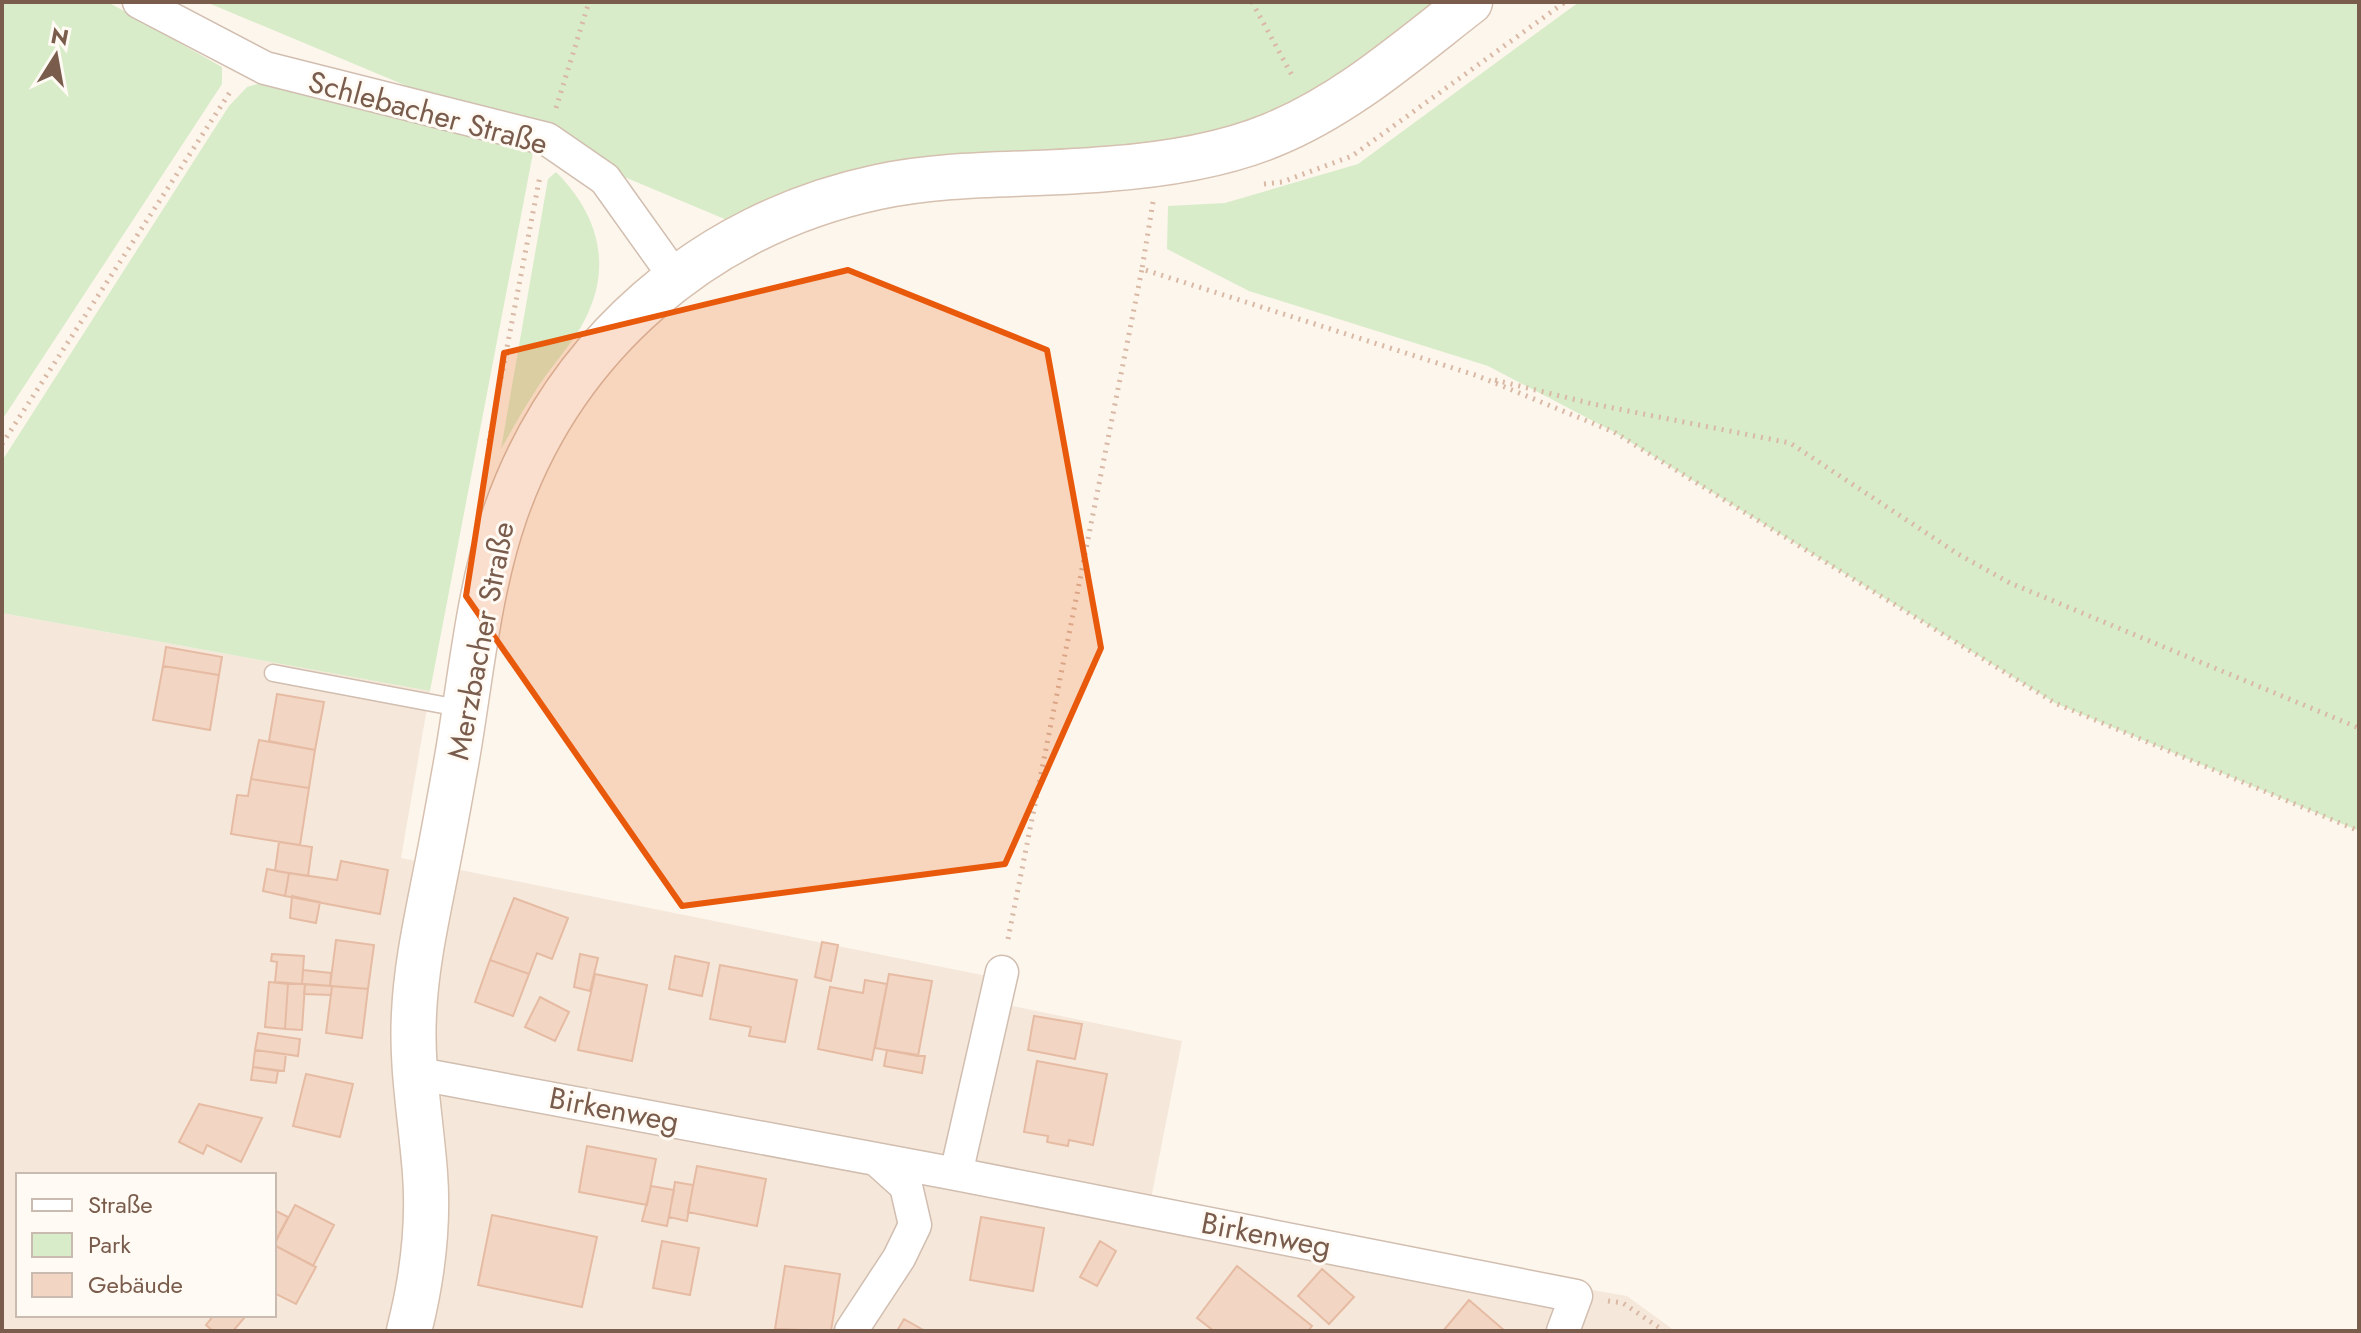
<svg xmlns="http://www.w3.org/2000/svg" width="2361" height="1333" font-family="Jost,sans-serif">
  <rect width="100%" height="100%" fill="#fdf6ec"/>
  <path fill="#f5e8da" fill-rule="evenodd" d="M 2,613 L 430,691 L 401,858 L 1007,980 L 1003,1004 L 1182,1041 L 1148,1214 L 1627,1296 L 1675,1331 L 2,1331 ZM 18,1175 L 274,1175 L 274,1315 L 18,1315 Z"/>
  <path fill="#d8ecc9" d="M 2,2 L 108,2 L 222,67 L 222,84 L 2,420 Z
    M 206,2 L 1443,2 L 1380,48 L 1289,105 L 1216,132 L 1148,148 L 783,197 L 727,220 Z
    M 1579,2 L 2359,2 L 2359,831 L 2055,703 L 1614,432 L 1488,366 L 1249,291 L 1167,249 L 1168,206 L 1225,203 L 1358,164 Z
    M 264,82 L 533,153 L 430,691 L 2,613 L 2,461 L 229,106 L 247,87 Z
    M 556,172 C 604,220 614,277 576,335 C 563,354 548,371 536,390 C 523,410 512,430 501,449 L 548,179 Z"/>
  <path fill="#f3d5c3" stroke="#e6bba3" stroke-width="2" d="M 166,647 L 222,657 L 219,675 L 163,666 Z
    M 163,666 L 219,675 L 210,730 L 153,720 Z
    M 277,694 L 324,702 L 315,750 L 269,741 Z
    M 259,740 L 315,750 L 309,788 L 251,779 Z
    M 251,779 L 309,788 L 300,845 L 231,834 L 237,795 L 248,796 Z
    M 279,842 L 312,847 L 308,876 L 275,871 Z
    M 341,861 L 388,870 L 380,914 L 285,896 L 289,873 L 337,880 Z
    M 267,869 L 289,873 L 285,896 L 263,891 Z
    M 292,896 L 320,902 L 316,923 L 290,918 Z
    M 514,898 L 568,918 L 552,959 L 537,953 L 529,974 L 490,960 Z
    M 336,940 L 374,945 L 368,989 L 330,986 Z
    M 822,942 L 838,945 L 831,981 L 815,977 Z
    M 272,954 L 304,956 L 302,984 L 275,982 L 277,962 L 271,961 Z
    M 580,954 L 598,958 L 590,991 L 574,987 Z
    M 675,956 L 709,963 L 702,996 L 669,989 Z
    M 490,960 L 529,974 L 513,1016 L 475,1002 Z
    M 720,965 L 797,980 L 785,1042 L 749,1036 L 751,1027 L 710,1019 Z
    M 303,970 L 331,973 L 330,986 L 302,984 Z
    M 595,974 L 647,985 L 632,1061 L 578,1050 Z
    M 889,974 L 932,981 L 918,1056 L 875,1048 Z
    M 865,980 L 887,984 L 872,1060 L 818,1049 L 830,987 L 863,993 Z
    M 269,982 L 288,984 L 285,1029 L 265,1027 Z
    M 288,984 L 305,984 L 302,1030 L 285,1029 Z
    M 305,984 L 332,986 L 331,995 L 304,994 Z
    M 332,986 L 368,989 L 362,1038 L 326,1033 Z
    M 540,997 L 569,1012 L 555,1041 L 525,1027 Z
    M 1034,1016 L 1082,1024 L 1075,1059 L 1028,1050 Z
    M 258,1033 L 300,1039 L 298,1056 L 255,1050 Z
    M 255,1050 L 286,1054 L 284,1071 L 253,1067 Z
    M 887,1050 L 925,1056 L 922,1073 L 884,1066 Z
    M 1037,1061 L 1107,1074 L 1093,1145 L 1069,1140 L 1068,1146 L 1047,1142 L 1048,1136 L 1024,1132 Z
    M 253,1067 L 278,1071 L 276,1083 L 251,1080 Z
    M 306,1074 L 353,1084 L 340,1137 L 293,1126 Z
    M 199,1104 L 262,1118 L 241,1162 L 207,1145 L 203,1154 L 179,1142 Z
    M 587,1146 L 656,1159 L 647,1205 L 579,1192 Z
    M 697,1166 L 766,1179 L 757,1226 L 688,1212 Z
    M 675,1182 L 693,1185 L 687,1221 L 669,1217 Z
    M 651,1186 L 674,1190 L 667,1226 L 642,1221 Z
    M 295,1205 L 334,1225 L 313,1266 L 274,1245 Z
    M 274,1210 L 288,1217 L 274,1244 Z
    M 492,1215 L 597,1237 L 582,1307 L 478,1285 Z
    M 981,1217 L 1044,1228 L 1033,1291 L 970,1280 Z
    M 662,1241 L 699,1248 L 690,1295 L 653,1288 Z
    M 1100,1241 L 1116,1251 L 1097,1286 L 1080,1277 Z
    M 274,1245 L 316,1267 L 296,1304 L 274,1293 Z
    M 785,1266 L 840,1274 L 831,1331 L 775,1329 Z
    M 1237,1266 L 1312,1326 L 1308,1331 L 1214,1331 L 1197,1318 Z
    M 1322,1269 L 1354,1297 L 1329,1324 L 1298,1296 Z
    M 1469,1300 L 1505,1331 L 1443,1331 Z
    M 214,1315 L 241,1315 L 245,1317 L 233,1331 L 213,1331 L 206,1325 Z
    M 904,1319 L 925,1331 L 897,1331 Z"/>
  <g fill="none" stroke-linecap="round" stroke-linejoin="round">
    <g stroke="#d1beb0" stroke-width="19">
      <path id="lane" d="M 273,673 L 464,709"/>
    </g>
    <g stroke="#d1beb0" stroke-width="35">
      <path id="street" d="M 139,2 L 265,68 L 547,139 L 605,179 L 675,277
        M 414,1073 L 956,1174 L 1576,1296 L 1563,1331
        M 956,1174 L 1002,972
        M 851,1331 L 899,1258 L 915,1225 L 906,1186 L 876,1159"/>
    </g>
    <g stroke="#d6c0b0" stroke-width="47">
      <path id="secondary" d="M 409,1331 C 422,1280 429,1226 425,1173 C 421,1120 411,1067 414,1014 C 416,967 426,922 435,876 C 443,837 450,797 457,758 C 471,677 478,592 505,514 C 564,345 704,224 878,187 C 953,171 1030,176 1106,169 C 1161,165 1221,156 1272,135 C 1346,105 1408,50 1470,2"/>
    </g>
    <path stroke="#d9b8a5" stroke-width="5" stroke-dasharray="2 6" stroke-linecap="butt" d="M 1252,2 L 1294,79
      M 556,108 L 589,2
      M 1264,184 L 1282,182 L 1352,156 L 1565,2
      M 1153,202 L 1142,269 L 1478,376 L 1614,432 L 2055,703 L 2359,831
      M 1495,380 L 1593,404 L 1790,443 L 1958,554 L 2010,583 L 2359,728
      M 489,441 L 540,176
      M 2,444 L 232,89
      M 1008,939 L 1142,269
      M 1608,1301 L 1623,1303 L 1664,1331"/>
    <use href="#lane" stroke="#fff" stroke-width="16"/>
    <use href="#street" stroke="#fff" stroke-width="32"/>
    <use href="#secondary" stroke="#fff" stroke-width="44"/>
  </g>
  <path fill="#e8590c" fill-opacity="0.2" stroke="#e8590c" stroke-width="6" stroke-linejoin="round" d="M 848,270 L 1047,350 L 1101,648 L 1005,864 L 682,906 L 466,596 L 504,353 Z"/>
  <g text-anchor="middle" stroke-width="6" stroke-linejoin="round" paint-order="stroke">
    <g font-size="30" fill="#7a5c4d" stroke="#fffaf3">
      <text transform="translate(428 113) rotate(15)" y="10">Schlebacher Straße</text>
      <text transform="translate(481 641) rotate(-79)" y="10">Merzbacher Straße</text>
      <text transform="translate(614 1110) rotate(11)" y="10">Birkenweg</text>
      <text transform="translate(1266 1235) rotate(11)" y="10">Birkenweg</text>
    </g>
  </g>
  <rect width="2361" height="1333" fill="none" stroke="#7a5c4d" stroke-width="8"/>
  <rect x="16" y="1173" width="260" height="144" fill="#fffaf3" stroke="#cabbb1" stroke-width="2"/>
  <rect x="32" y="1199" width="40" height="12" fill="#ffffff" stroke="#cabbb1" stroke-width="2"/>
  <text x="88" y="1213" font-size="24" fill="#7a5c4d">Straße</text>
  <rect x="32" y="1233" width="40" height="24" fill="#d8ecc9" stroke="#cabbb1" stroke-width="2"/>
  <text x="88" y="1253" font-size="24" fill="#7a5c4d">Park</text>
  <rect x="32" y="1273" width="40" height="24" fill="#f3d5c3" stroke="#cabbb1" stroke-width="2"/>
  <text x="88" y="1293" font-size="24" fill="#7a5c4d">Gebäude</text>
  <g transform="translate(56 56) rotate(11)" stroke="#fffaf3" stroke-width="6" paint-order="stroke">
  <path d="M0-6L14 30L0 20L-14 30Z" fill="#7a5c4d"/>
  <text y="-12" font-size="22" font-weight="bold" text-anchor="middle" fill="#7a5c4d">N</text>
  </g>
</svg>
